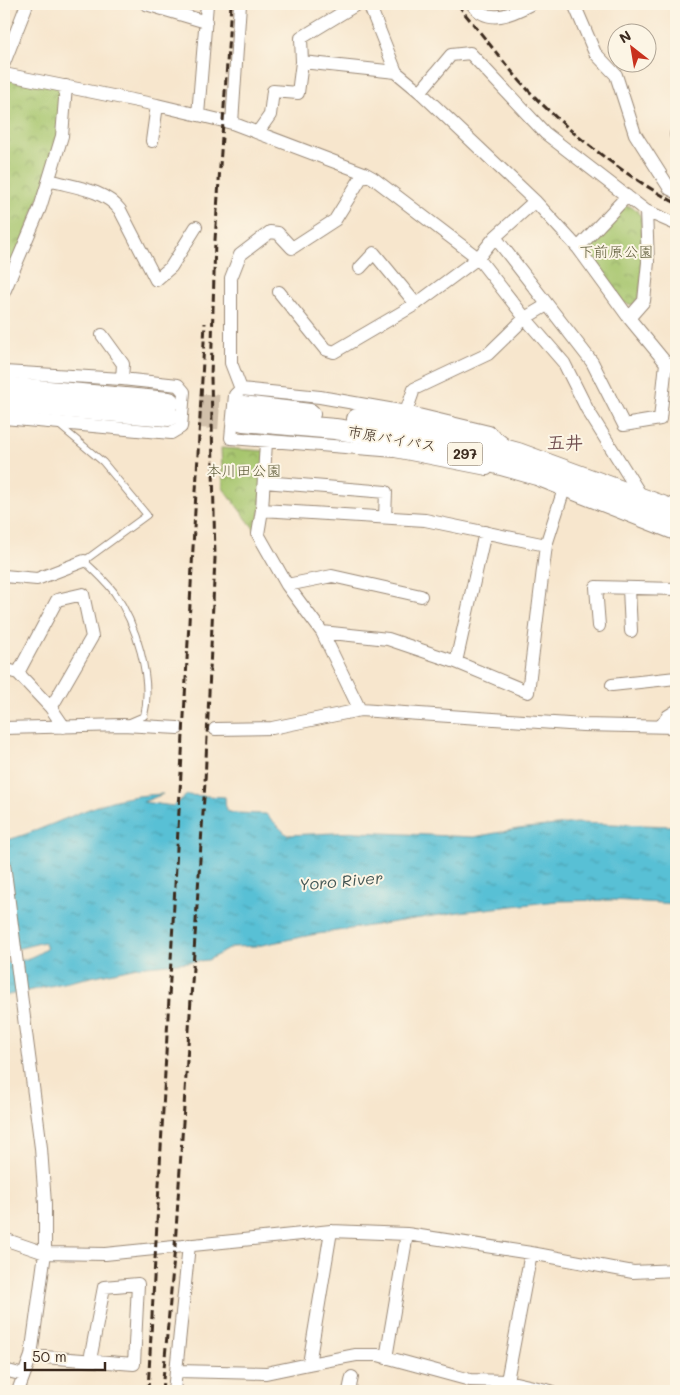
<svg xmlns="http://www.w3.org/2000/svg" width="680" height="1395" font-family="Mali,'Klee One',sans-serif">
  <defs>
    <pattern id="park-crowns" width="20" height="18" patternUnits="userSpaceOnUse" patternTransform="scale(1.25)"><rect width="20" height="18" fill="#a7c66e"/><path d="M2 6a3 3 0 1 1 6 0M12 15a3 3 0 1 1 6 0" fill="none" stroke="#89a15a"/></pattern>
    <pattern id="water-ripples" width="26" height="14" patternUnits="userSpaceOnUse" patternTransform="scale(1.25)"><rect width="26" height="14" fill="#58c0d5"/><path d="M2 4q2-2 4 0t4 0M15 11q2-2 4 0t4 0" fill="none" stroke="#4a9cac"/></pattern>
  </defs>
  <rect width="100%" height="100%" fill="#fcf5e5"/>
  <filter id="ink" filterUnits="userSpaceOnUse"><feTurbulence type="fractalNoise" baseFrequency=".02" numOctaves="2"/><feDisplacementMap in="SourceGraphic" scale="10" xChannelSelector="R" yChannelSelector="G"/><feConvolveMatrix kernelMatrix="1 2 1 2 8 2 1 2 1" color-interpolation-filters="sRGB"/></filter>
  <filter id="wash" filterUnits="userSpaceOnUse"><feTurbulence type="fractalNoise" baseFrequency=".0096" numOctaves="4" result="noise"/><feDisplacementMap in="SourceGraphic" scale="20" xChannelSelector="R" yChannelSelector="G"/><feGaussianBlur stdDeviation="1.12" result="paint"/><feColorMatrix in="noise" values="0 0 0 0 0 0 0 0 0 0 0 0 0 0 0 0 0 1.4 0 .05"/><feComposite in="paint" operator="in"/></filter>
  <g filter="url(#wash)">
    <rect width="100%" height="100%" fill="#f7e6cd"/>
    <path fill="url(#park-crowns)" stroke="#717846" d="M 4,74 L 66,86 L 62,136 L 4,292 Z
      M 629,206 L 637,210 L 641,217 L 644,261 L 639,297 L 633,305 L 624,303 L 584,254 L 586,246 L 622,207 Z
      M 221,448 L 266,451 L 258,534 L 223,488 Z"/>
    <path fill="url(#water-ripples)" stroke="#4a757a" d="M 163,794 L 143,802 L 173,806 L 187,795 L 225,797 L 226,811 L 234,813 L 266,814 L 287,835 L 358,832 L 474,837 L 518,829 L 576,823 L 676,826 L 676,904 L 613,900 L 557,901 L 459,912 L 311,935 L 257,946 L 232,947 L 208,960 L 137,967 L 4,996 L 4,963 C 20,962 33,958 47,948 L 44,942 L 4,952 L 4,841 C 38,832 69,816 102,804 C 122,797 143,795 163,794 Z"/>
  </g>
  <g filter="url(#ink)">
    <g fill="none" stroke-linecap="round" stroke-linejoin="round">
      <path stroke="#d1c0aa" stroke-width="20" stroke-dasharray="20 10" stroke-linecap="butt" d="M 169,402 L 243,406
        M 169,416 L 243,421"/>
      <g stroke="#998876" stroke-width="8">
        <path id="service" d="M 60,426 L 103,462 L 147,515 L 84,561 C 95,571 105,580 114,592 C 136,623 153,679 144,716 L 130,722"/>
      </g>
      <g stroke="#998876" stroke-width="14">
        <path id="minor" d="M 146,4 L 206,22
          M 357,4 L 301,38 L 302,62 L 396,72 L 420,92 L 535,201 L 578,248 L 629,318 L 666,363 L 676,365
          M 369,4 L 396,72
          M 472,4 C 488,26 512,14 531,4
          M 574,4 L 595,53 L 616,75 L 635,134 L 670,189 L 676,192
          M 4,63 L 27,4
          M 4,74 L 157,105 L 232,123 L 364,173 L 373,178 L 478,258 L 525,318 L 564,363 L 587,409 L 643,499
          M 420,92 L 451,55 L 470,53 L 545,133 L 646,211 L 676,224
          M 198,115 L 207,4
          M 232,123 L 240,4
          M 258,132 L 270,115 L 273,91 L 298,93 L 302,62
          M 676,134 L 676,135
          M 152,141 L 157,105
          M 49,180 C 73,187 104,189 120,210 L 156,280 L 171,267 L 196,227
          M 535,201 L 495,237 L 592,362 L 624,425 L 660,419 L 666,363
          M 578,248 L 627,196
          M 360,268 L 374,253 L 416,304
          M 4,292 L 40,208 L 62,136 L 66,86
          M 279,292 L 325,349 L 334,352 L 416,304 L 478,258 L 495,237
          M 629,318 L 644,301 L 648,262 L 646,211
          M 102,335 L 123,364 L 122,379
          M 4,372 L 122,379 L 178,385 L 184,392 L 181,427 L 171,433 L 4,418
          M 241,389 L 231,363 L 231,278 L 240,255 L 270,232 L 278,233 L 292,248 L 335,220 L 364,173
          M 406,412 L 414,389 L 488,354 L 525,318 L 547,305
          M 266,442 L 262,510 L 258,534 L 287,585 L 322,632 L 360,710
          M 487,469 L 395,451 L 231,438 L 235,395 L 241,389 L 320,397 L 406,412 L 489,432 L 507,446
          M 264,482 L 386,492 L 385,517
          M 262,510 L 425,520 L 546,545
          M 4,576 L 37,579 L 84,561
          M 287,585 L 332,576 L 421,596
          M 629,588 L 631,631
          M 599,626 L 596,587 L 676,589
          M 322,632 L 388,639 L 456,662 L 528,692 L 546,545 L 565,486
          M 456,662 L 485,532
          M 4,669 L 18,673 L 51,708 L 64,727
          M 18,673 L 57,600 L 83,594 L 92,637 L 51,708
          M 612,685 L 676,678
          M 661,726 L 668,716 L 676,711
          M 4,728 L 123,725 L 178,728
          M 215,729 L 272,728 L 360,710 L 583,725 L 676,727
          M 4,864 L 41,1148 L 45,1204 L 45,1253 L 31,1356 L 18,1391
          M 4,1239 L 45,1253 L 105,1254 L 331,1231 L 407,1234 L 531,1253 L 633,1272 L 676,1270
          M 31,1356 L 134,1364 L 138,1284 L 104,1287 L 90,1360
          M 386,1358 L 407,1234
          M 309,1364 L 331,1231
          M 4,1370 L 24,1375
          M 177,1371 L 266,1373 L 309,1364 L 356,1355 L 378,1355 L 470,1380 L 507,1381 L 551,1391
          M 507,1381 L 531,1253
          M 174,1391 L 189,1245
          M 349,1391 L 352,1377"/>
      </g>
      <g stroke="#998876" stroke-width="22">
        <path id="trunk" d="M 4,387 L 169,402
          M 4,403 L 169,416
          M 243,406 L 310,414
          M 357,419 L 390,422 L 438,431 L 474,441 L 518,453 L 676,511
          M 243,421 L 335,429 L 384,436 L 430,445 L 537,475 L 676,530"/>
      </g>
      <use href="#service" stroke="#fff" stroke-width="6"/>
      <use href="#minor" stroke="#fff" stroke-width="12"/>
      <use href="#trunk" stroke="#fff" stroke-width="20"/>
      <path stroke="#3b2a1e" stroke-width="3" stroke-dasharray="8 4" stroke-linecap="butt" d="M 458,4 L 465,14 C 486,39 506,66 528,90 C 568,132 625,176 676,203
        M 148,1391 L 205,323
        M 162,1391 L 175,1246 L 205,782 L 215,558 L 211,377 L 215,240 L 231,4"/>
    </g>
  </g>
  <g text-anchor="middle" stroke-width="4" stroke-linejoin="round" paint-order="stroke">
    <rect fill="#fcf5e5" stroke="#75675a" stroke-width="1" x="447.5" y="442.5" width="35" height="23" rx="4"/>
    <g font-size="14" font-weight="bold" fill="#3b2a1e">
      <text x="465" y="459">297</text>
    </g>
    <g font-size="15" fill="#5b5936" stroke="#fcf5e5">
      <text x="616" y="257">下前原公園</text>
      <text x="244" y="476">本川田公園</text>
    </g>
    <g font-size="15" fill="#3b2a1e" stroke="#fcf5e5">
      <text transform="translate(392 439) rotate(10)" y="5">市原バイパス</text>
    </g>
    <g font-size="16" font-style="italic" fill="#445755" stroke="#fcf5e5">
      <text transform="translate(341 881) rotate(-5)" y="6">Yoro River</text>
    </g>
    <g font-size="18" font-weight="bold" fill="#714f50" stroke="#fcf5e5">
      <text x="565" y="449">五井</text>
    </g>
  </g>
  <rect width="680" height="1395" fill="none" stroke="#fcf5e5" stroke-width="20"/>
  <g transform="translate(632 48) rotate(329)"><circle r="24" fill="#fcf5e5" stroke="#afa495"/>
  <path d="M0-4L9 19L0 12L-9 19Z" fill="#c8321e"/>
  <text y="-8" font-size="14" font-weight="bold" text-anchor="middle" fill="#3b2a1e">N</text>
  </g>
  <path d="M25 1362v8h80v-8" fill="none" stroke="#3b2a1e" stroke-width="2.5"/>
  <text x="32" y="1362" font-size="15" fill="#3b2a1e" stroke="#fcf5e5" stroke-width="4" paint-order="stroke">50 m</text>
</svg>
